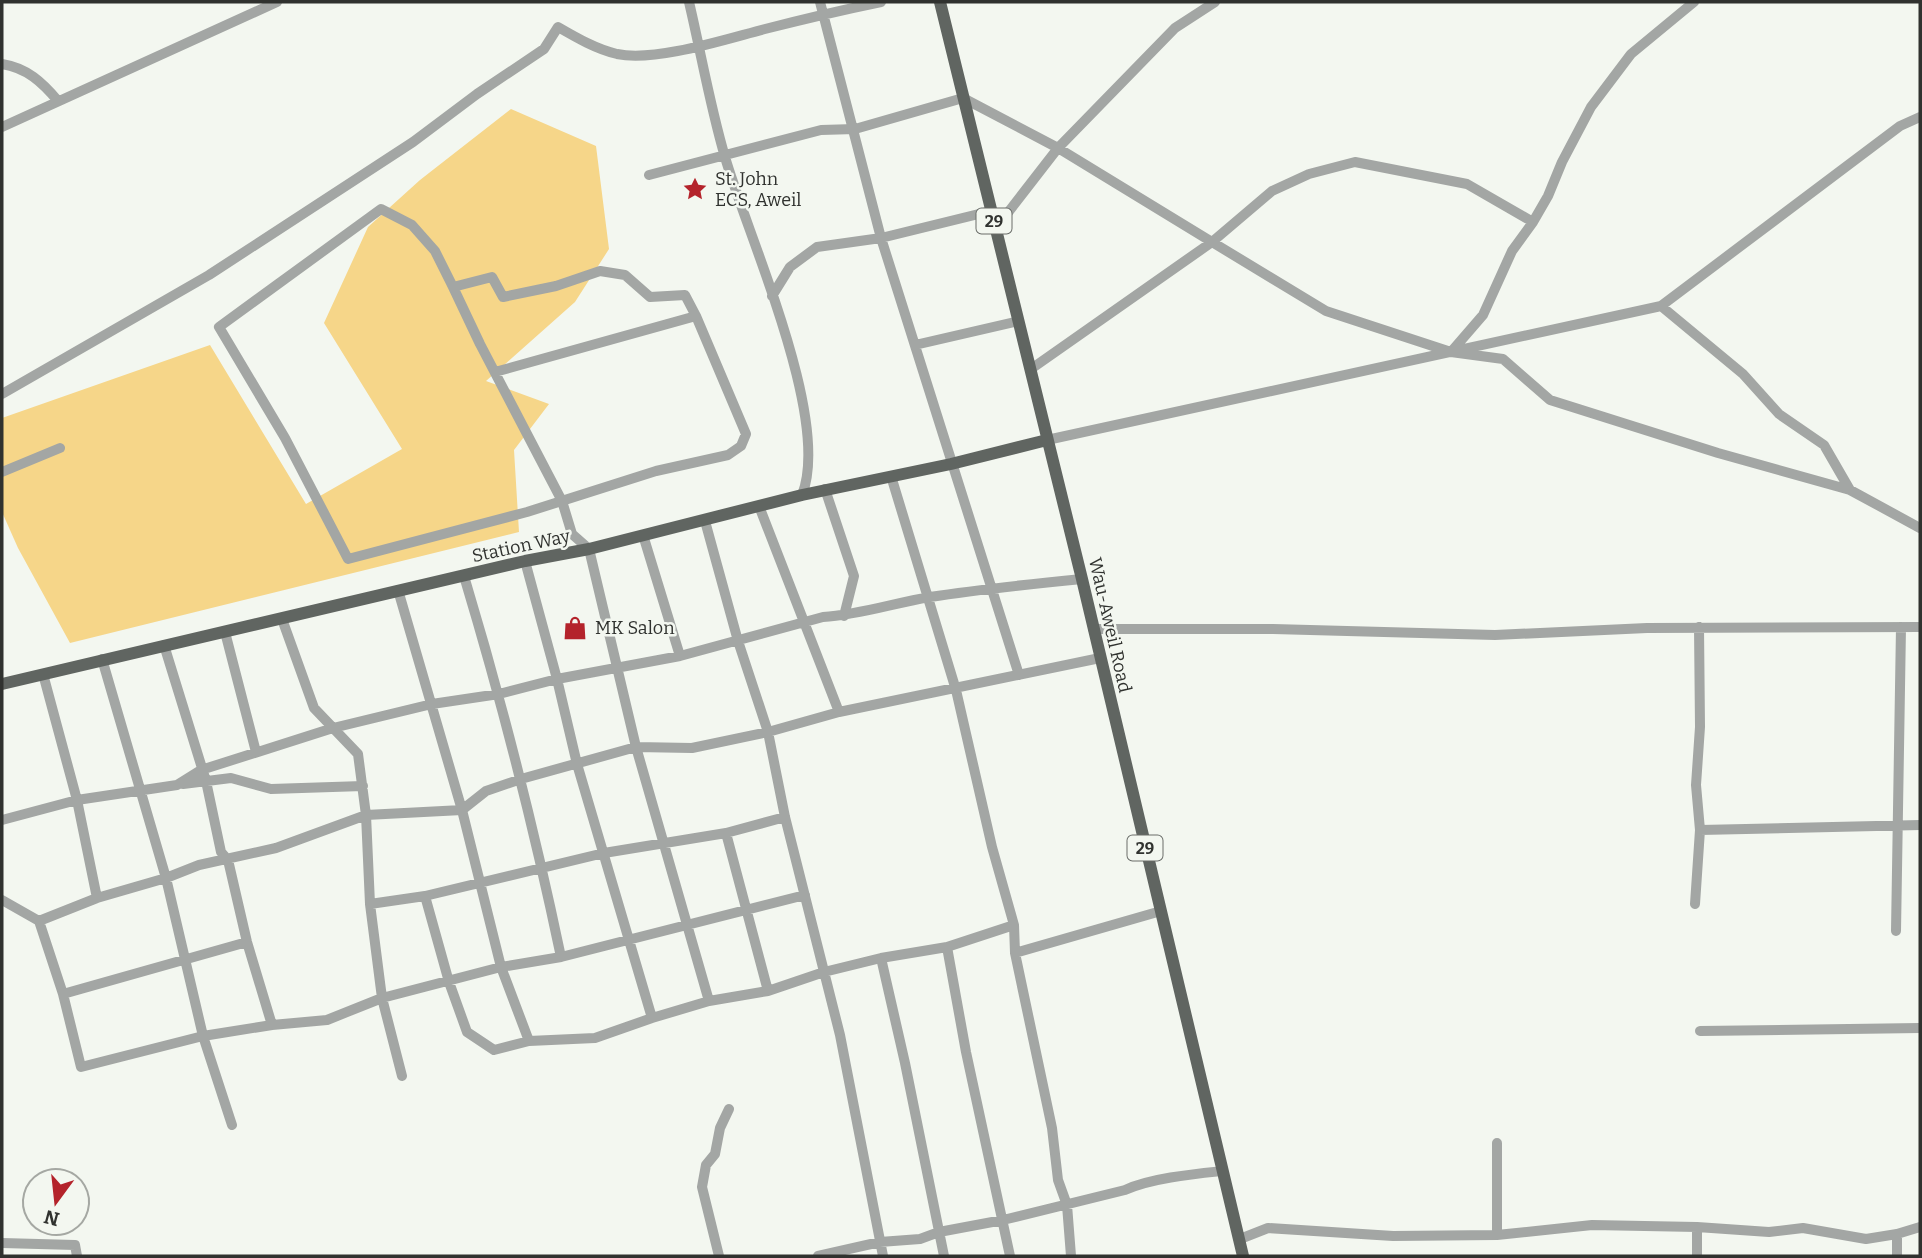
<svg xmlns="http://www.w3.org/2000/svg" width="1922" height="1258" font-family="Bitter,serif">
  <rect width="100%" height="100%" fill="#f3f7f0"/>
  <path fill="#f6d689" d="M 511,109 L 596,146 L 609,249 L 575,302 L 486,381 L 549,404 L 514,450 L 519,532 L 70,643 L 18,548 L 2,512 L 2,418 L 210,345 L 306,504 L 402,449 L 324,323 L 368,227 L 420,180 Z"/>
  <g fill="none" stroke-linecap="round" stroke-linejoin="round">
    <path stroke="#a3a6a4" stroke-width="10" d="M 689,2 C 701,53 710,106 725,157 C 748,237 832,419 802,495
      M 820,2 L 881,238 L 1019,675
      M 2,64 C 27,68 42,82 58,101
      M 2,127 L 277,2
      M 649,175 L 821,130 L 855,129 L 963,98 L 1058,148 L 1175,28 L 1215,2
      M 1533,222 L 1548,196 L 1562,162 L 1591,107 L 1631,54 L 1694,2
      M 996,228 L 1058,148 L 1212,242 L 1272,191 L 1309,174 L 1355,162 L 1467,184 L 1533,222 L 1512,251 L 1483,315 L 1451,352
      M 453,287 L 480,344 L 562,501 L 572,534 L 589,549 L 636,747 L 709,1001
      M 772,296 L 790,267 L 817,247 L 881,238 L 991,211
      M 1661,306 L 1900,126 L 1920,117
      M 915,345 L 1019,321
      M 1031,369 L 1212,242 L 1326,311 L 1451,352 L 1503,359 L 1550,400 L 1718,453 L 1850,490
      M 495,372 L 696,316 L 746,434 L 741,446 L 728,455 L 656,471 L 527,512 L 348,559 L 285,438 L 219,327 L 381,209 L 412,225 L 435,251 L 453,287 L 492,277 L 503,297 L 556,286 L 600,271 L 625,275 L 650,297 L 685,295 L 696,316
      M 2,394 L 209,275 L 413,142 L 477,94 L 544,49 L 558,27 C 577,38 596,49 617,54 C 656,62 726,39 765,29 C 804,19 842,10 881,2
      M 1047,440 L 1661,306 L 1743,374 L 1779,414 L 1824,445 L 1850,490 L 1920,528
      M 2,472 L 60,448
      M 891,476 L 956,690 L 992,847 L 1014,925 L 1015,953 L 1052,1128 L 1058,1180 L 1067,1205 L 1071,1256
      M 825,489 L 854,576 L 844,616
      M 759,506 L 839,712
      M 705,521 L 738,641 L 768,732 L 785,817 L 840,1035 L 883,1256
      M 643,535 L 680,656
      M 525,561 L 557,679 L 577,764 L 652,1018
      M 464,576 C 502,702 534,828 561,957
      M 398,590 L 462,810 L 501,967 L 529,1041
      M 282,619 L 314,708 L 358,754 L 366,815 L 370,904 L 382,998 L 402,1076
      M 1093,629 L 1273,629 L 1495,635 L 1647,628 L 1920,627
      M 225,632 L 256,752
      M 164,645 L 206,781 L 221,852 L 228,860 L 247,942 L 272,1025
      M 102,659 L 166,878 L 203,1036 L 232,1125
      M 43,674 L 77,800 L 97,898
      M 183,784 L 231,778 L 271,789 L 363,786
      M 2,820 L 77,800 L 177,785 L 201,770 L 333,728 L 432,704 L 499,694 L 557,679 L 680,656 L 823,617 C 860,615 894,603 930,597 C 981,589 1031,584 1082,579
      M 1700,830 L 1920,825
      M 726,833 L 768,991
      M 425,896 L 449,982 L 467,1032 L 494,1050 L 529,1041 L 595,1038 L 652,1018 L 709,1001 L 768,991 L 824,972 L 881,958 L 947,947 L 1014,925
      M 2,900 L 39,921 L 63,994
      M 370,904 L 425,896 L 604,853 L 726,833 L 785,817
      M 1695,904 L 1700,830 L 1696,785 L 1700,727 L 1699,627
      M 39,921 L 97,898 L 166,878 L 199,865 L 276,848 L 366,815 L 462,810 L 486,791 L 521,779 L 636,747 L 692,748 L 768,732 L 839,712 L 1100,658
      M 1896,931 L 1901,627
      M 247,942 L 63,994 L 81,1067 L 203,1036 L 272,1025 L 327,1020 L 382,998 L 501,967 L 561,957 L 805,895
      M 947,947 L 966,1052 L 1010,1256
      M 1015,953 L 1161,911
      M 881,958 L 905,1063 L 944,1256
      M 1700,1031 L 1920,1028
      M 1497,1235 L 1497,1143
      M 1240,1239 L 1268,1228 L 1393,1236 L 1497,1235 L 1592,1225 L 1697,1227 L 1769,1232 L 1803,1228 L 1866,1239 L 1897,1234 L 1920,1227
      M 2,1243 L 75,1245 L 77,1256
      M 719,1256 L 702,1187 L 706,1165 L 715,1154 L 720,1128 L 729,1109
      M 818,1256 L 880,1242 L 920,1239 L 939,1232 L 1003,1220 L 1125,1190 C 1151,1178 1194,1174 1223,1171
      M 1697,1256 L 1697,1227
      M 1897,1256 L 1897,1234"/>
    <path stroke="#606561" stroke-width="12" d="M 940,2 L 1082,579 L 1243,1256
      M 2,684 L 525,561 L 589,549 L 802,495 L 951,464 L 1047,440"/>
  </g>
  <defs>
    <g id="sight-bare" transform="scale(1.89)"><path d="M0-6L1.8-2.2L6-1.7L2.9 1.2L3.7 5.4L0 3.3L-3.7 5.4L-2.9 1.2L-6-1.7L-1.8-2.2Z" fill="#b4232b" stroke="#f3f7f0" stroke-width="2.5" paint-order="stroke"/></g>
    <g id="shop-bare" transform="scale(1.89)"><path d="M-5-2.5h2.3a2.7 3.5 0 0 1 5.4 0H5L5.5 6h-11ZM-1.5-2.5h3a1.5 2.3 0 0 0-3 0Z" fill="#b4232b" stroke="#f3f7f0" stroke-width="2.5" paint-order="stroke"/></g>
  </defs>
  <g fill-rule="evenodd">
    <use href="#sight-bare" x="695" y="189"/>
    <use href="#shop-bare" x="575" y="628"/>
  </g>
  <g text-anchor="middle" stroke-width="5" stroke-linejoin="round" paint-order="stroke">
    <g fill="#f3f7f0" stroke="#6a6d69" stroke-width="2">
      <rect x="976.5" y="208.5" width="35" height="25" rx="5"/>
      <rect x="1127.5" y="835.5" width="35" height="25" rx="5"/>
    </g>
    <g font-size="16" font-weight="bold" fill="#30322f">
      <text x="994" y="227">29</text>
      <text x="1145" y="854">29</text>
    </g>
    <g font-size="18" fill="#30322f" stroke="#f3f7f0" text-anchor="start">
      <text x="715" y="185">St. John<tspan x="715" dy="21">ECS, Aweil</tspan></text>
      <text x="595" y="634">MK Salon</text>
    </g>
    <g font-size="18" fill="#30322f" stroke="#f3f7f0">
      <text transform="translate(521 546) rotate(-12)" y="6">Station Way</text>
      <text transform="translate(1110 625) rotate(77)" y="6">Wau-Aweil Road</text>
    </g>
  </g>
  <rect width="1922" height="1258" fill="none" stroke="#30322f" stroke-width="7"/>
  <g transform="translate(56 1202) rotate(195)"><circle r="33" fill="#f3f7f0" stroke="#a5a8a3" stroke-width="2"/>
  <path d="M0-5L12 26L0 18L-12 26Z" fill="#b4232b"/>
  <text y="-10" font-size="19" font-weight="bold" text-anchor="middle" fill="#30322f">N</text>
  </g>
</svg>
